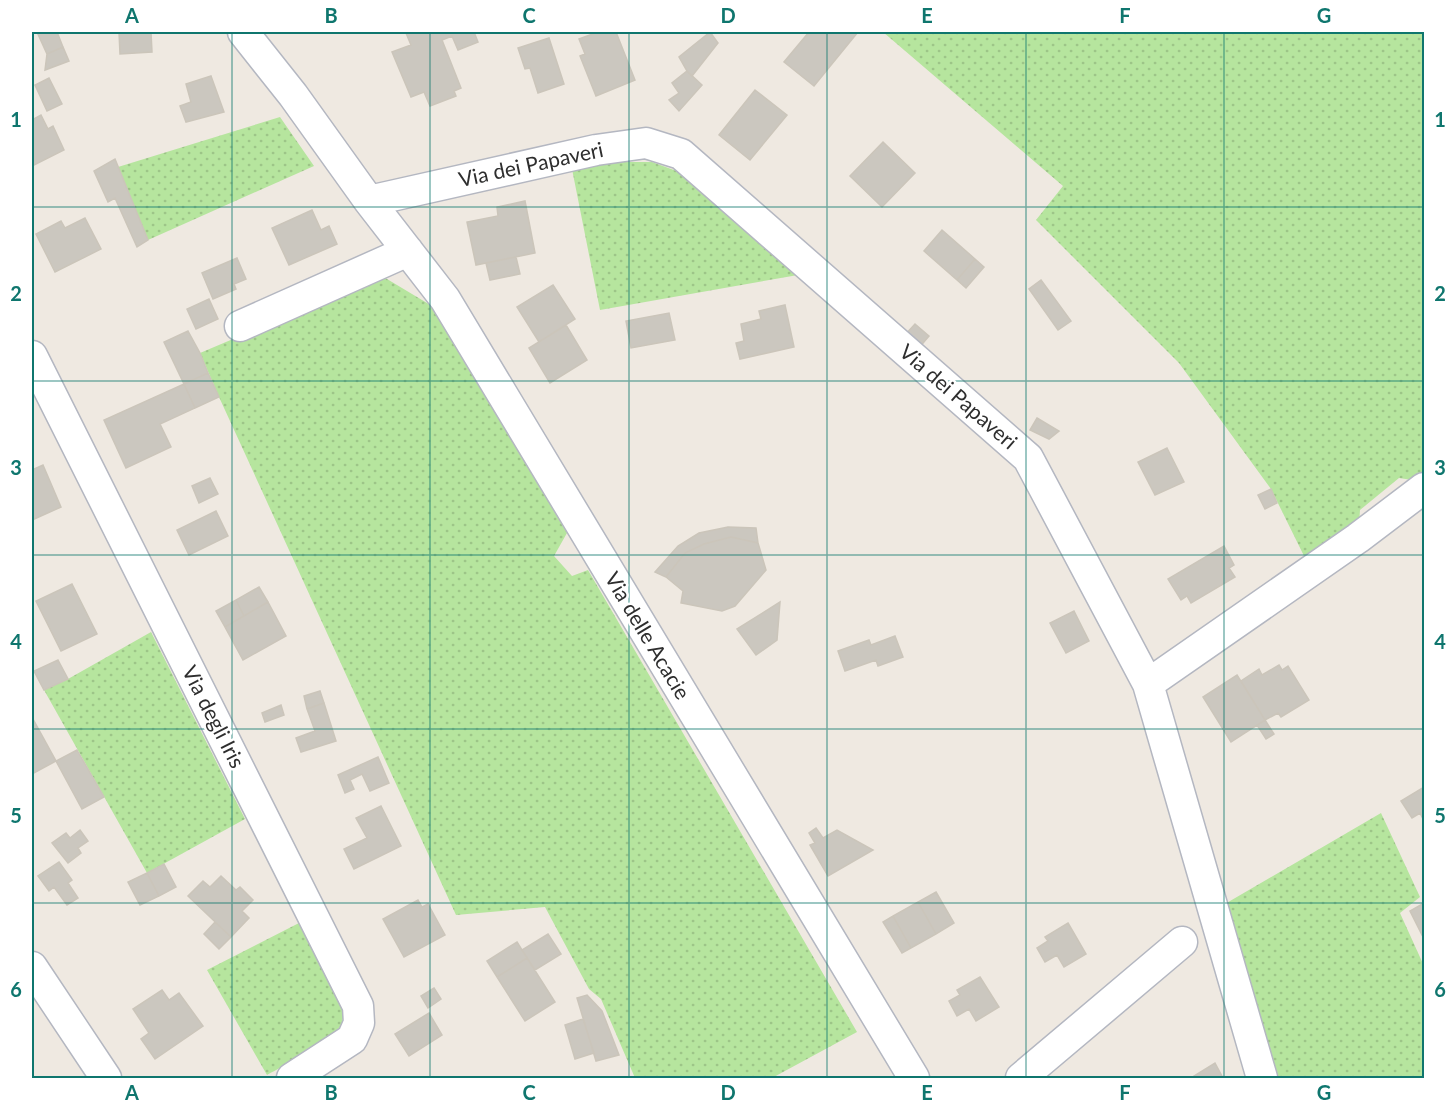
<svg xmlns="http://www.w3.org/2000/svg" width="1456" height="1110" font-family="Lato,sans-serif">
  <defs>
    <pattern id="grass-dots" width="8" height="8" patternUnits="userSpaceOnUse" patternTransform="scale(1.5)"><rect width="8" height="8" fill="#b6e59e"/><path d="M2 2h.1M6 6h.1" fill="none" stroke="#9dc588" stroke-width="1.8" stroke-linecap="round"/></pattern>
  </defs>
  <rect width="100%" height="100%" fill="#efe9e1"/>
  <path fill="url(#grass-dots)" d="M 883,32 L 1424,32 L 1424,471 L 1412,480 L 1399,478 L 1360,510 L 1359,525 L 1305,558 L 1271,489 L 1179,363 L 1036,220 L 1063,186 Z
    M 280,117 L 314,166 L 148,240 L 118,167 Z
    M 608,162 L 652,162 L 682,173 L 723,212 L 798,275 L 600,310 L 572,169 Z
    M 382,276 L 437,309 L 567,533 L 554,556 L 572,576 L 588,570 L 857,1032 L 772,1078 L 635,1078 L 601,999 L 589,989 L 545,907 L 456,915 L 219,397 L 200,353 Z
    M 151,632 L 245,819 L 147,873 L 44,690 L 68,679 Z
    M 1381,813 L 1420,897 L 1400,913 L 1424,966 L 1424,1078 L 1271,1078 L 1218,908 Z
    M 299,923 L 343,1007 C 343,1013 344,1019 341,1025 C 335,1040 283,1066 267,1075 L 207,970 Z"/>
  <path fill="#cbc7bf" stroke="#cbc5ba" stroke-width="1.5" d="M 37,32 L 57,32 L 63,47 L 47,54 Z
    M 119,32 L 151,32 L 152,52 L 120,54 Z
    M 409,32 L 474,32 L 478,42 L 458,50 L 452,36 L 442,40 L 461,88 L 454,91 L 456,96 L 430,106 L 424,92 L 411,97 L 392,52 L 411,45 L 406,33 Z
    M 598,32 L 616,32 L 635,80 L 596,96 L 580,56 L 585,54 L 579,39 Z
    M 710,32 L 718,43 L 692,76 L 687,71 L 679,57 Z
    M 809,32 L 858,32 L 814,86 L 784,62 Z
    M 549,38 L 564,84 L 538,93 L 530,68 L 525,69 L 518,48 Z
    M 63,47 L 69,61 L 45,70 L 47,54 Z
    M 687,71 L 702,85 L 679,111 L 669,100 L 679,93 L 672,83 Z
    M 211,76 L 224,112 L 186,122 L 180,106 L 191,102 L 186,84 Z
    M 49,78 L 62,104 L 47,111 L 35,85 Z
    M 755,90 L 787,115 L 750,160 L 719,135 Z
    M 41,115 L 48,129 L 53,126 L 64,150 L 32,166 L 32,120 Z
    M 883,142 L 915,173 L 882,207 L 850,176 Z
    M 115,159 L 148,240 L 137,247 L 115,198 L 108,202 L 94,171 Z
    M 525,201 L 535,253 L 476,265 L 467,222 L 498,216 L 497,207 Z
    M 312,210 L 321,230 L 329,226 L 337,244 L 289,265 L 272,228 Z
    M 85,218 L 101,249 L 55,272 L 36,234 L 61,221 L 65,228 Z
    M 942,230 L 975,259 L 957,280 L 924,251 Z
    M 516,257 L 520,274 L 490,280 L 486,263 Z
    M 237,258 L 246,279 L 234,284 L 236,289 L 213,299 L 202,273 Z
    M 975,259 L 984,267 L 966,288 L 957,280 Z
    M 1041,280 L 1071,321 L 1058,330 L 1029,289 Z
    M 553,285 L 575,319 L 539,342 L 517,307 Z
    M 209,299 L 218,319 L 196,329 L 187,309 Z
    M 785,305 L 794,347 L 740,359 L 736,343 L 744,341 L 741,324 L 761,319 L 759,311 Z
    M 669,313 L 675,340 L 631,348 L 626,321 Z
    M 915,324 L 929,336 L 918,349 L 904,336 Z
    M 566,325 L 587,360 L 550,383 L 529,348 Z
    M 188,331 L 200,353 L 208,373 L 184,384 L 164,342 Z
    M 208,373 L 219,397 L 195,408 L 184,384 Z
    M 184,384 L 195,408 L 160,424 L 171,447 L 126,468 L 104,420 Z
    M 1037,418 L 1059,431 L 1049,439 L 1030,430 Z
    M 1167,448 L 1184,482 L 1155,495 L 1138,462 Z
    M 43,465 L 61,507 L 32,520 L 32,470 Z
    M 210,478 L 218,494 L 199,503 L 192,486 Z
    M 1271,489 L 1277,503 L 1265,509 L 1258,495 Z
    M 216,511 L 228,536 L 189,555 L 177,530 Z
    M 728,527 L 756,528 L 758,543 L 731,537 L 704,544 L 685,553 L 666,577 L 655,572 L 678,546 L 699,533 Z
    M 731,537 L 758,543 L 766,570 L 735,606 L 722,611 L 681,603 L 683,591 L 666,577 L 685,553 L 704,544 Z
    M 1224,546 L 1234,565 L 1229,568 L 1235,577 L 1191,603 L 1187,596 L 1181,600 L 1168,579 Z
    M 72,584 L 97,634 L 61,651 L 36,601 Z
    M 259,587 L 268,602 L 244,616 L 236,600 Z
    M 236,600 L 244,616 L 225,627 L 216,611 Z
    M 268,602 L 286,636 L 243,660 L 225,627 Z
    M 780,602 L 777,640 L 756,655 L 737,629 Z
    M 1074,611 L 1089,641 L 1066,653 L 1050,623 Z
    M 895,636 L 903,657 L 878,666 L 876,660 L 845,671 L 838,651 L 869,640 L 871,645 Z
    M 58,660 L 68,679 L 44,690 L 34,671 Z
    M 1279,665 L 1282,670 L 1288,666 L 1309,700 L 1281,717 L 1278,713 L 1265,720 L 1241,681 L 1259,669 L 1262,675 Z
    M 1237,675 L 1265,720 L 1231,742 L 1203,697 Z
    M 320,691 L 324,703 L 307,709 L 304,696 Z
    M 324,703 L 336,741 L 301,752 L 296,738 L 315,731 L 307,709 Z
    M 281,705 L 284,715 L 265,722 L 262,713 Z
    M 33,719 L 56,761 L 32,774 L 32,720 Z
    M 1265,720 L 1274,734 L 1266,739 L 1257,725 Z
    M 77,750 L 104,797 L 82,809 L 56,761 Z
    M 378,757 L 389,783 L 370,791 L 362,774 L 350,780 L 354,789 L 345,793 L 338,775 Z
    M 1424,787 L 1424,821 L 1420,813 L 1412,818 L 1401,801 Z
    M 381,806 L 401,846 L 354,869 L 344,849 L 367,838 L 356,818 Z
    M 816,828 L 823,838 L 837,830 L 873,850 L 828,876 L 810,845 L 815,843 L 809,833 Z
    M 80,830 L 88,841 L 78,848 L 81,853 L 68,863 L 52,843 L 66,833 L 70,838 Z
    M 59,862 L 72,880 L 68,883 L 78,898 L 67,905 L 54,887 L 49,891 L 38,876 Z
    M 164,864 L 176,887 L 159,896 L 147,873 Z
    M 147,873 L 159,896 L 140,905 L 128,882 Z
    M 221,876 L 236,890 L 240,887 L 253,900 L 242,911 L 249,918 L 231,937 L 188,896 L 203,881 L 210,887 Z
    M 936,892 L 954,923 L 936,934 L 918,902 Z
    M 418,900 L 422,907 L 428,904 L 445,935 L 404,957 L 383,919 Z
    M 918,902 L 936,934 L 911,948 L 893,916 Z
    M 1424,903 L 1424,933 L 1422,935 L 1410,911 Z
    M 893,916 L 911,948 L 902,953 L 883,922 Z
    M 215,922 L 231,937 L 219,949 L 204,934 Z
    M 1068,923 L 1086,954 L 1064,967 L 1057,955 L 1045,962 L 1037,948 L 1048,941 L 1045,937 Z
    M 548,934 L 561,954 L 535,970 L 522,950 Z
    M 517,942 L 527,958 L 497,977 L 487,961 Z
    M 527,958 L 555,1002 L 525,1021 L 497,977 Z
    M 980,977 L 999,1007 L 976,1021 L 969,1009 L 957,1016 L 949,1001 L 960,995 L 957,990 Z
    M 434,988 L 441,999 L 428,1008 L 421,996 Z
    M 162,990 L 169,1000 L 179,993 L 203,1026 L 155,1059 L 141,1039 L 149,1033 L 133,1009 Z
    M 587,995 L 602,1011 L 619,1055 L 596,1061 L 577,998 Z
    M 429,1013 L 442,1035 L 409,1056 L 395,1034 Z
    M 583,1019 L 594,1053 L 575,1059 L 565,1025 Z
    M 1215,1063 L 1222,1076 L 1217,1078 L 1195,1078 L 1194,1076 Z"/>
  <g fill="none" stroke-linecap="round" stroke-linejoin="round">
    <g stroke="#b4b7c1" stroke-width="33">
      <path id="minor" d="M 243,32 L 293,95 L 369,201 L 445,299 L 914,1078
        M 369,201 L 596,150 L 646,143 L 681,154 L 1028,458 L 1148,684 L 1358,538 L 1424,488
        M 240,326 L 408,251
        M 32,356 L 358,1006 L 359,1023 L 352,1039 L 292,1078
        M 1148,684 L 1262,1078
        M 32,967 L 106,1078
        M 1021,1078 L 1182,942"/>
    </g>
    <use href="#minor" stroke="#fff" stroke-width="30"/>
  </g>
  <path fill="none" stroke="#0f766e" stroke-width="1.5" stroke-opacity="0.55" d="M 232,32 L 232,1078M 430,32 L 430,1078M 629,32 L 629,1078M 827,32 L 827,1078M 1026,32 L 1026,1078M 1224,32 L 1224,1078M 32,207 L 1424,207M 32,381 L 1424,381M 32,555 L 1424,555M 32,729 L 1424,729M 32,903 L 1424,903"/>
  <g text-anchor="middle" stroke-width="5" stroke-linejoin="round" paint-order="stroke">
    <g font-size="21" fill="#2e2e2e" stroke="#fff">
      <text transform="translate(531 165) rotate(-12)" y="7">Via dei Papaveri</text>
      <text transform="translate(958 397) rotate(41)" y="7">Via dei Papaveri</text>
      <text transform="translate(647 636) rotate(59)" y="7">Via delle Acacie</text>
      <text transform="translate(213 717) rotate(63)" y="7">Via degli Iris</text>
    </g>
  </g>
  <rect width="1456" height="1110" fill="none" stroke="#ffffff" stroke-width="66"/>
  <rect x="33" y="33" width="1390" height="1044" fill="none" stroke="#0f766e" stroke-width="2"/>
  <g font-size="20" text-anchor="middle" font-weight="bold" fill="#0f766e">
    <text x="132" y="23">A</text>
    <text x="331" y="23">B</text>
    <text x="529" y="23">C</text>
    <text x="728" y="23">D</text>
    <text x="927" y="23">E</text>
    <text x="1125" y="23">F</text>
    <text x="1324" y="23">G</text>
    <text x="16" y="127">1</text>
    <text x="1440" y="127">1</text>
    <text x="16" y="301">2</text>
    <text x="1440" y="301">2</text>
    <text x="16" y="475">3</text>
    <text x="1440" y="475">3</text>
    <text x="16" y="649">4</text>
    <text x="1440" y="649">4</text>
    <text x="16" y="823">5</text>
    <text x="1440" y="823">5</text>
    <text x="16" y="997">6</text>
    <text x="1440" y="997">6</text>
    <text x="132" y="1100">A</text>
    <text x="331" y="1100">B</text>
    <text x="529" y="1100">C</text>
    <text x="728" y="1100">D</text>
    <text x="927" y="1100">E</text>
    <text x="1125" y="1100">F</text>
    <text x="1324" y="1100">G</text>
  </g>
</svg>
